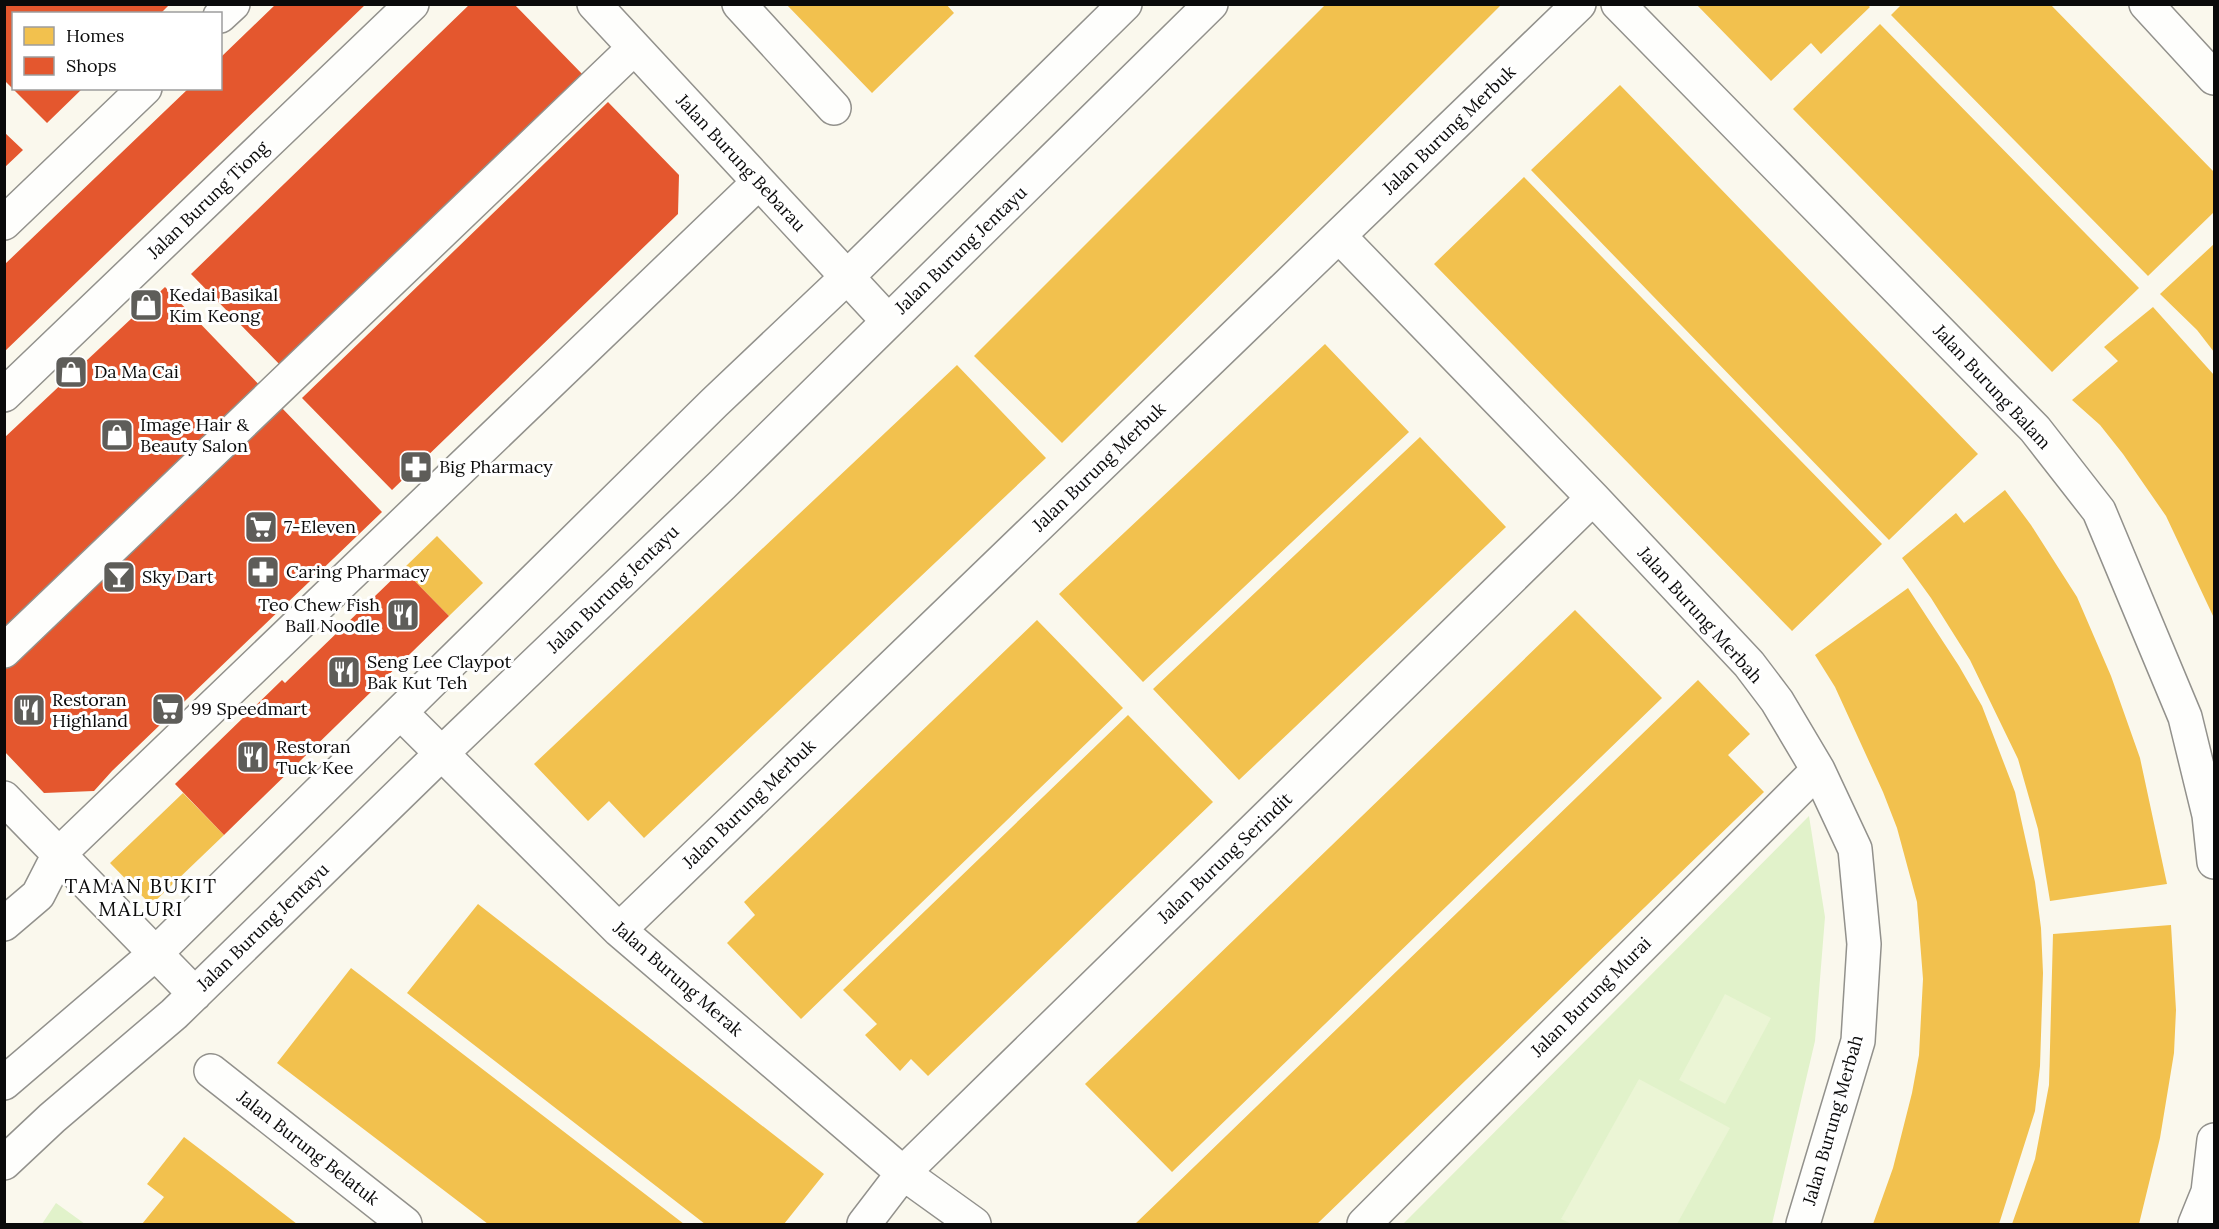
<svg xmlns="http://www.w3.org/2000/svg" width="2219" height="1229" font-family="Lora,serif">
  <rect width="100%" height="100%" fill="#faf8ed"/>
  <path fill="#e1f2ca" d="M 1809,816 L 1825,917 L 1815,1041 L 1772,1224 L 1403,1224 Z
    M 56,1203 L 85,1224 L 42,1224 Z"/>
  <path fill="#ebf5d5" d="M 1725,994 L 1771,1018 L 1725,1104 L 1679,1080 Z
    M 1639,1079 L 1730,1128 L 1677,1224 L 1572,1224 L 1561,1219 Z"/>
  <path fill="#f2c14e" d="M 786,4 L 946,4 L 954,13 L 872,93 Z
    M 1326,4 L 1502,4 L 1062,443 L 974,356 Z
    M 1696,4 L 1867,4 L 1870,7 L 1821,54 L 1811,43 L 1771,81 Z
    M 1901,5 L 2051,5 L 2214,172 L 2214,212 L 2148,276 L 1891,15 Z
    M 1880,24 L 2139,288 L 2052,372 L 1793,109 Z
    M 1620,85 L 1978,454 L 1889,540 L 1531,170 Z
    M 1524,177 L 1882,544 L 1792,631 L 1434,264 Z
    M 2214,244 L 2214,352 L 2197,330 L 2160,294 Z
    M 2153,307 L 2214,375 L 2214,618 L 2166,516 L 2123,454 L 2100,425 L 2072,400 L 2118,361 L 2104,347 Z
    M 1325,344 L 1409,432 L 1143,682 L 1059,594 Z
    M 957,365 L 1046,458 L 644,838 L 609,801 L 588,821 L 534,764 Z
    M 1420,437 L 1506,527 L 1239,780 L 1153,689 Z
    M 2005,490 L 2031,525 L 2077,597 L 2111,676 L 2140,758 L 2167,884 L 2050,901 L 2038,829 L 2018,759 L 1970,660 L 1931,598 L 1902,558 L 1956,513 L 1964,523 Z
    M 437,536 L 483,583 L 449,616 L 403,569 Z
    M 1908,588 L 1959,666 L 1982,706 L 2015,792 L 2035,882 L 2041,928 L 2043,973 L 2040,1066 L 2035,1111 L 1999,1224 L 1873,1224 L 1893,1168 L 1912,1093 L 1919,1055 L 1923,979 L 1917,902 L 1897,828 L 1883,792 L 1835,687 L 1815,655 Z
    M 1575,610 L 1662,698 L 1172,1172 L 1085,1084 Z
    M 1037,620 L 1123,708 L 801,1019 L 727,943 L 755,915 L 744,902 Z
    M 1698,680 L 1750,734 L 1728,755 L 1764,792 L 1317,1224 L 1135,1224 Z
    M 1128,715 L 1213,802 L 928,1076 L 911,1059 L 900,1071 L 865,1035 L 877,1024 L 843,990 Z
    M 183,793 L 224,835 L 151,905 L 110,863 Z
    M 478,904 L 824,1174 L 784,1224 L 705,1224 L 407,993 Z
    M 2171,925 L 2176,1010 L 2174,1053 L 2160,1138 L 2139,1224 L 2012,1224 L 2035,1159 L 2049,1085 L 2053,934 Z
    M 351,968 L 602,1161 L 684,1224 L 488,1224 L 277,1063 Z
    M 184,1137 L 230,1172 L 297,1224 L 142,1224 L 164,1197 L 147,1184 Z"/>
  <path fill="#e4572e" d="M 4,4 L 170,4 L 160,14 L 14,14 L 14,88 L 83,88 L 47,123 L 4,80 Z
    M 276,4 L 366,4 L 4,352 L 4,265 L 189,88 L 220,88 L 220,58 Z
    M 470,4 L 514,4 L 586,78 L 284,369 L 191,274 Z
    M 608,102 L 679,175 L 678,214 L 392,490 L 302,398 Z
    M 4,132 L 23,150 L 4,168 Z
    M 165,287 L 269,395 L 4,645 L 4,438 Z
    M 280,406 L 382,512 L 112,771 L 94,791 L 44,793 L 4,751 L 4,669 Z
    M 403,569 L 449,616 L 224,835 L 175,784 L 282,680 L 285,683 Z"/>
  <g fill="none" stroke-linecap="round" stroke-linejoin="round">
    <g stroke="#92918c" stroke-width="36">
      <path id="minor" d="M 594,4 L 888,321
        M 739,4 L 834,108
        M 1618,4 L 2035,429 L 2099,511 L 2185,717 L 2209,815 L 2214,862
        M 2146,4 L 2214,78
        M 220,16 L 233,4
        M 4,223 L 145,88
        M 1339,236 L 1593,498 L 1749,664 L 1777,701 L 1818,770 L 1855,849 L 1864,944 L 1858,1041 L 1803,1224
        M 4,395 L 412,4
        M 4,651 L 634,48
        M 401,713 L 619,930 L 903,1173 L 974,1224
        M 4,798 L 195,994
        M 4,924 L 38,895 L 59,854 L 759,182
        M 619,930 L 1579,4
        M 211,1071 L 405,1224
        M 4,1083 L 156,953 L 714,403 L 847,277 L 1125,4
        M 4,1163 L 52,1118 L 174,1014 L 442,753 L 722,485 L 1211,4
        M 864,1224 L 903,1173 L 1593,498
        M 1364,1224 L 1818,770
        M 2195,1224 L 2208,1192 L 2214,1140"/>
    </g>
    <use href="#minor" stroke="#fefefc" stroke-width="33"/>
  </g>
  <defs>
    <g id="shop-square" transform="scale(1.725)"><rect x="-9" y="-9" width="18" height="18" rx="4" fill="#5e5d59" stroke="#fff"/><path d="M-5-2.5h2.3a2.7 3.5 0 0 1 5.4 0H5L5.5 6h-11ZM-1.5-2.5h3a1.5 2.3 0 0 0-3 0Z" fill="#fff"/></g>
    <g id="pharmacy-square" transform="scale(1.725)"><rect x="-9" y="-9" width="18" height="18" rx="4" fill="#5e5d59" stroke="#fff"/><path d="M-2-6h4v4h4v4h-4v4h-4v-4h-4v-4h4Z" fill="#fff"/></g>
    <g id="supermarket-square" transform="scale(1.725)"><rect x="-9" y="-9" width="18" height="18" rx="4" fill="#5e5d59" stroke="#fff"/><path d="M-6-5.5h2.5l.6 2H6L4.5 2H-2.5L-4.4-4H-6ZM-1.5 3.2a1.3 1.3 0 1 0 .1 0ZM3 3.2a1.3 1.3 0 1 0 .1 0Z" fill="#fff"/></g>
    <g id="bar-square" transform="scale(1.725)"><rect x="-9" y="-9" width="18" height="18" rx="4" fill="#5e5d59" stroke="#fff"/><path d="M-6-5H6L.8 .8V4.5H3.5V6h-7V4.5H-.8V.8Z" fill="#fff"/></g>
    <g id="restaurant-square" transform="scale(1.725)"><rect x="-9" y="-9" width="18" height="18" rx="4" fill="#5e5d59" stroke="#fff"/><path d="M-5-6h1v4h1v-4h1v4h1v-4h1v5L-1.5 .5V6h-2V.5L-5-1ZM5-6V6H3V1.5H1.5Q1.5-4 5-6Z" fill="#fff"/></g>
  </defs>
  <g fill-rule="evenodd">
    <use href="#shop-square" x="146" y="305"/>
    <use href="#shop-square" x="71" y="372"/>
    <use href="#shop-square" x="117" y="435"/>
    <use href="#pharmacy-square" x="416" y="467"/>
    <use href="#supermarket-square" x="261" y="527"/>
    <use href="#pharmacy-square" x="263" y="572"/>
    <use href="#bar-square" x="119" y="577"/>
    <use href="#restaurant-square" x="403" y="615"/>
    <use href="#restaurant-square" x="344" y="672"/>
    <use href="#supermarket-square" x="168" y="709"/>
    <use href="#restaurant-square" x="29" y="710"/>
    <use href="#restaurant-square" x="253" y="757"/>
  </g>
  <g text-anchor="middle" stroke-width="6" stroke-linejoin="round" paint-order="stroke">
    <g font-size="18" fill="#0a0a0a" stroke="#fff">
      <text transform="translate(1449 130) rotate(-44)" y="6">Jalan Burung Merbuk</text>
      <text transform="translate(741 163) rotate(47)" y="6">Jalan Burung Bebarau</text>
      <text transform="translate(208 200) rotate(-44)" y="6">Jalan Burung Tiong</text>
      <text transform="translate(961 250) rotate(-44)" y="6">Jalan Burung Jentayu</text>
      <text transform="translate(1992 387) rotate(47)" y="6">Jalan Burung Balam</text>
      <text transform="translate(1099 467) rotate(-44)" y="6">Jalan Burung Merbuk</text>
      <text transform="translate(613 589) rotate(-44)" y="6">Jalan Burung Jentayu</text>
      <text transform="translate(1700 615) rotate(48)" y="6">Jalan Burung Merbah</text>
      <text transform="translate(749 804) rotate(-44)" y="6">Jalan Burung Merbuk</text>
      <text transform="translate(1225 858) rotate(-44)" y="6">Jalan Burung Serindit</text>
      <text transform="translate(263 927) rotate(-44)" y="6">Jalan Burung Jentayu</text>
      <text transform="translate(678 979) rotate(41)" y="6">Jalan Burung Merak</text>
      <text transform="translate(1591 997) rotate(-45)" y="6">Jalan Burung Murai</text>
      <text transform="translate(1833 1120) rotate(-74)" y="6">Jalan Burung Merbah</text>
      <text transform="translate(308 1148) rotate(38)" y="6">Jalan Burung Belatuk</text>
    </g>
    <g font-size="18" fill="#0a0a0a" stroke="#fff" text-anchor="start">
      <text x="169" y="301">Kedai Basikal<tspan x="169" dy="21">Kim Keong</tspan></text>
      <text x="94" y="378">Da Ma Cai</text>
      <text x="140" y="431">Image Hair &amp;<tspan x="140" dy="21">Beauty Salon</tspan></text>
      <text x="439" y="473">Big Pharmacy</text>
      <text x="284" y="533">7-Eleven</text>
      <text x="286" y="578">Caring Pharmacy</text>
      <text x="142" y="583">Sky Dart</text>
      <text x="380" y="611" text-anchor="end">Teo Chew Fish<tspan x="380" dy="21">Ball Noodle</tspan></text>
      <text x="367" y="668">Seng Lee Claypot<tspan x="367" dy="21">Bak Kut Teh</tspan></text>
      <text x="52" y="706">Restoran<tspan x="52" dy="21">Highland</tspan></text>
      <text x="191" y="715">99 Speedmart</text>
      <text x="276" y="753">Restoran<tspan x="276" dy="21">Tuck Kee</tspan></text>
    </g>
    <g font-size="20" letter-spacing="1.5" fill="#0a0a0a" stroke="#fff">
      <text x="141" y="893">TAMAN BUKIT<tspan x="141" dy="23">MALURI</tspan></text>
    </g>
  </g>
  <rect width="2219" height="1229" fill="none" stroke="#0a0a0a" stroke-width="12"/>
  <rect x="12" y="12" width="210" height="78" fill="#ffffff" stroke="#9d9d9d" stroke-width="1.5"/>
  <rect x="24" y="27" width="30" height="18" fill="#f2c14e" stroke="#9d9d9d" stroke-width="1.5"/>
  <text x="66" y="42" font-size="18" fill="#0a0a0a">Homes</text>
  <rect x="24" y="57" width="30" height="18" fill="#e4572e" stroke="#9d9d9d" stroke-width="1.5"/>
  <text x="66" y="72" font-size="18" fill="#0a0a0a">Shops</text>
</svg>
